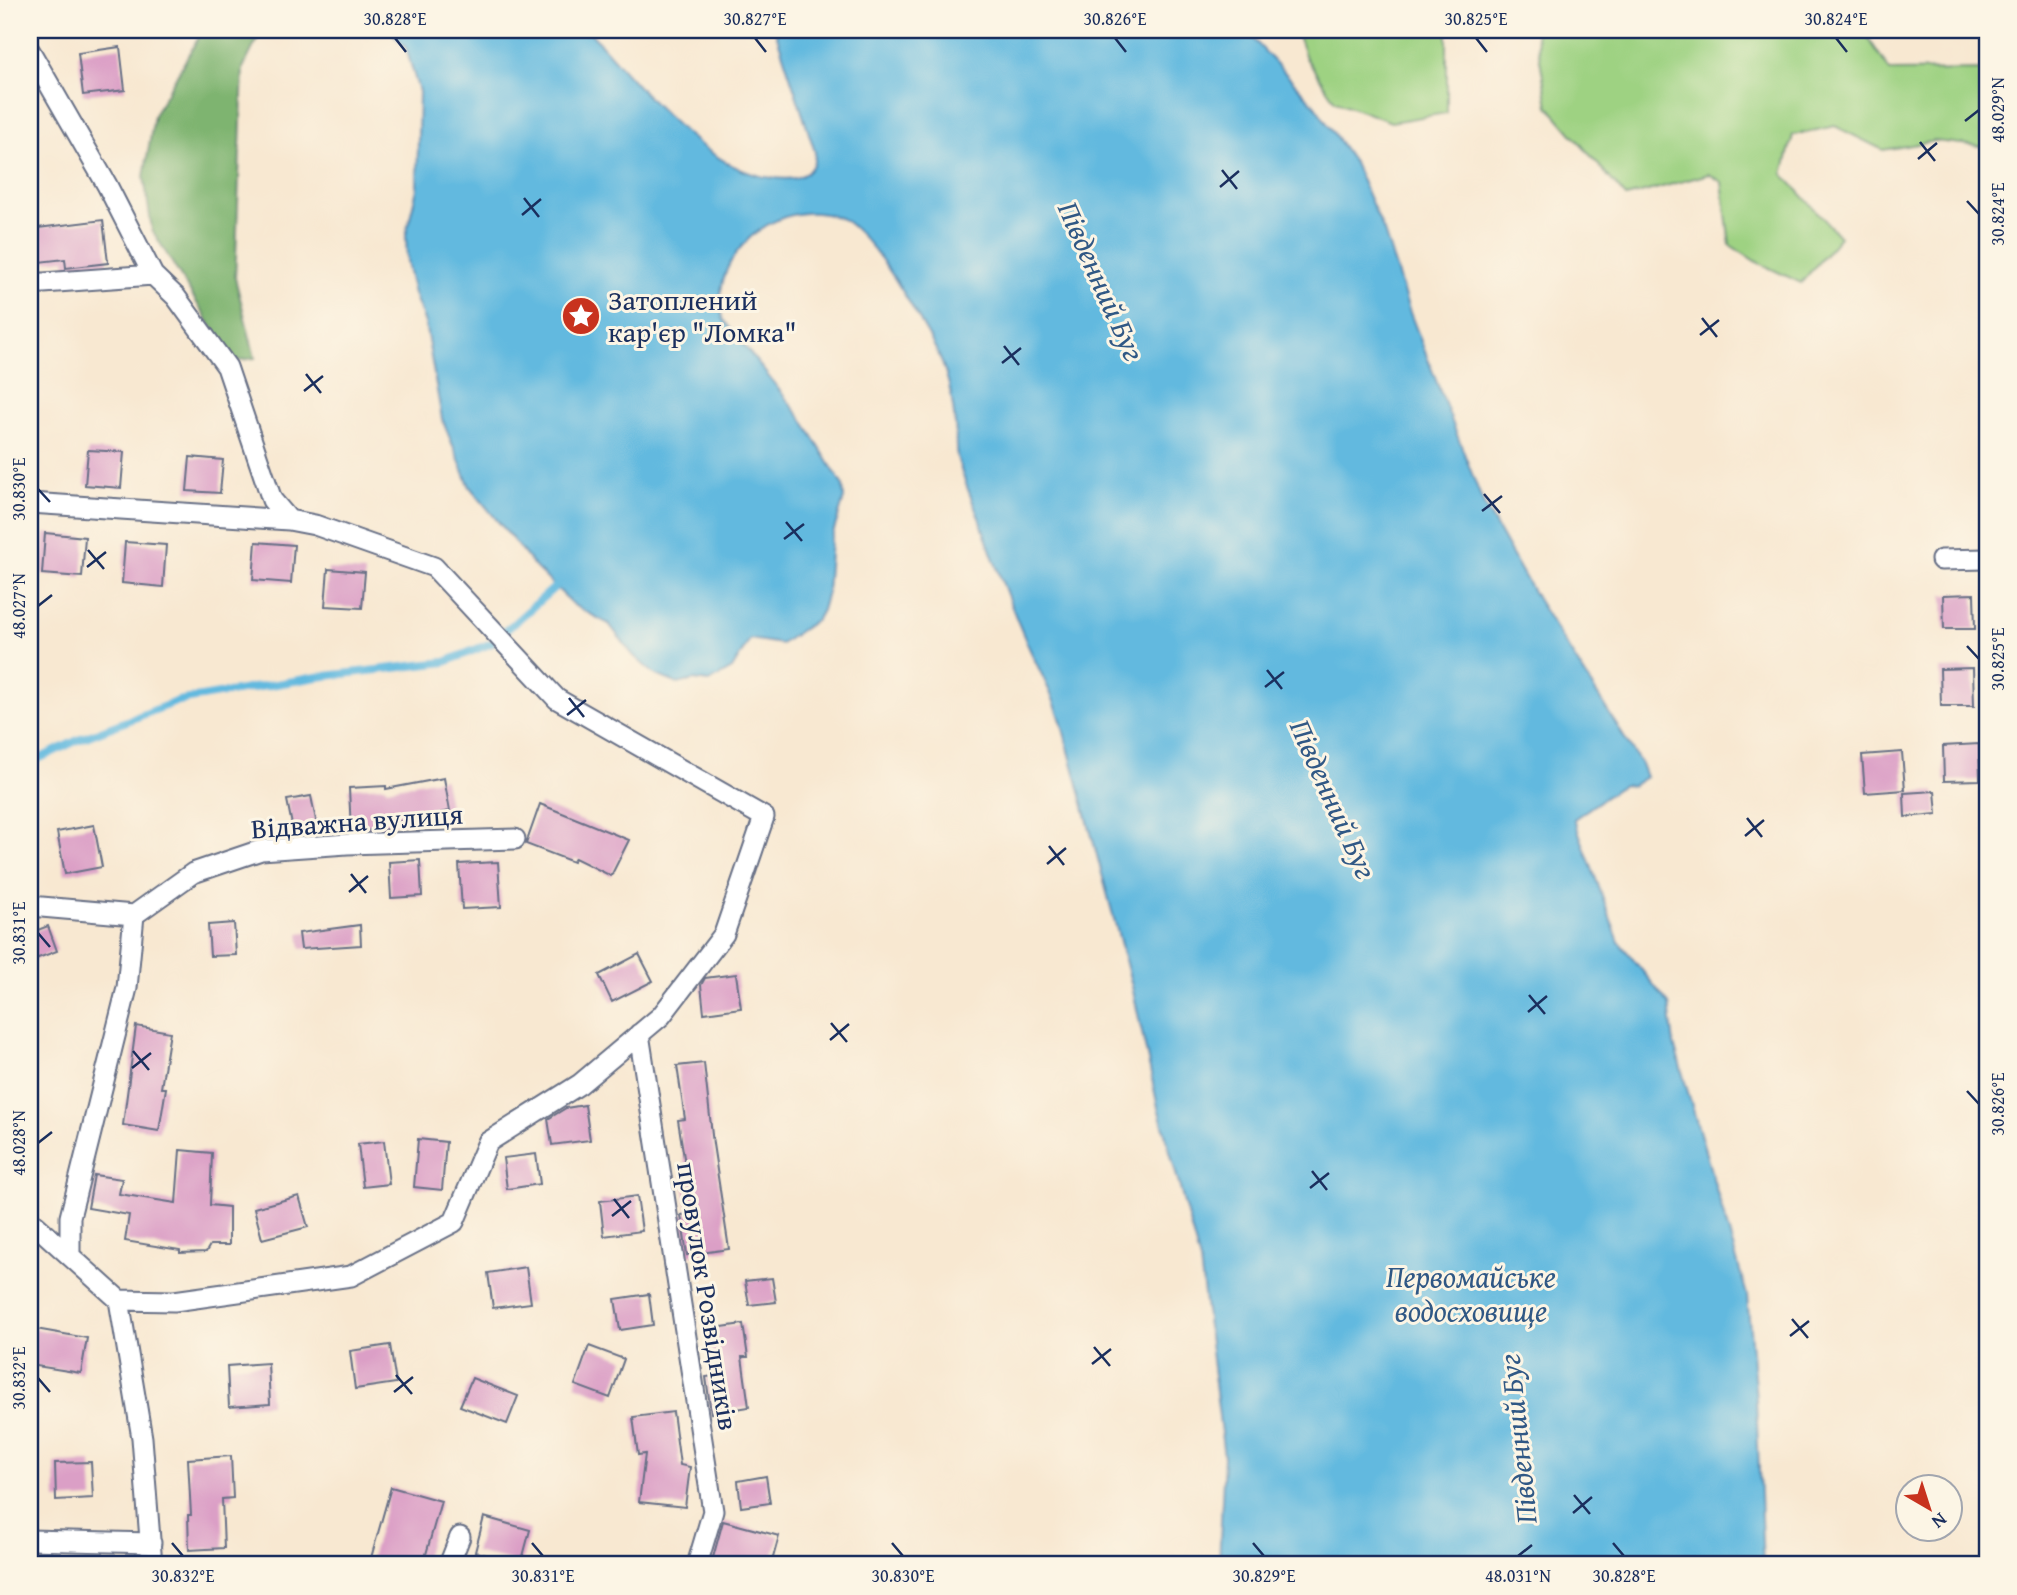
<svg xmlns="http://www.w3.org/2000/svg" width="2017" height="1595" font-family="'Gentium Book Plus',serif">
  <rect width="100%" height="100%" fill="#fcf5e5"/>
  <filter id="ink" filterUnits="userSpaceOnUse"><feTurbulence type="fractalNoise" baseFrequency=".0143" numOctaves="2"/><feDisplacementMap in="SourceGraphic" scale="14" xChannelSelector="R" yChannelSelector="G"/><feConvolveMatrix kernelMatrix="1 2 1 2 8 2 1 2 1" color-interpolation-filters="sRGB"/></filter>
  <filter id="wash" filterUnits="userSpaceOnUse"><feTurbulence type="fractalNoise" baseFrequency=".00686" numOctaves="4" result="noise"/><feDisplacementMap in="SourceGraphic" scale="28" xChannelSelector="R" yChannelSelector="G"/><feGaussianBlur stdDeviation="1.57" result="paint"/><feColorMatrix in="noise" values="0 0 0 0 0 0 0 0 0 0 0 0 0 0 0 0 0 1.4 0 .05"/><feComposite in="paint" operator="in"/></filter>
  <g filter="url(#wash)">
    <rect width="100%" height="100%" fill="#f8e8d1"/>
    <path fill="#9ed282" stroke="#5c8070" stroke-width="2" d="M 1296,30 L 1447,30 L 1447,113 L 1391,122 L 1335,101 L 1306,58 Z
      M 1535,30 L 1865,30 L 1867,36 L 1890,71 L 1987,70 L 1987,147 L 1935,141 L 1883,150 L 1835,126 L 1793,135 L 1783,174 L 1840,237 L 1801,283 L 1755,261 L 1730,245 L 1722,182 L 1709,174 L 1626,197 L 1548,106 Z"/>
    <path fill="#7eb470" stroke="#4c7267" stroke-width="2" d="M 203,30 L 262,30 L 243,68 L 236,258 L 235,278 L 255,358 L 236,361 L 216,334 L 152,230 L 144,177 L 154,115 Z"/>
    <path fill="#62b9df" stroke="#3e749e" stroke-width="2" d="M 390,30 L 465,30 L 472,36 L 479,36 L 487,30 L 588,30 C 633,79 704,172 773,178 C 780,178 788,180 795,178 C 809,174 815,167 815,152 L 775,30 L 1245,30 L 1313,103 L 1354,163 L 1384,231 L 1409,310 L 1484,505 L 1537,599 L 1641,764 L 1646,777 L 1632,786 L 1623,785 L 1574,819 L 1619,942 L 1669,1004 L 1674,1044 L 1747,1295 L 1756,1399 L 1763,1565 L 1219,1565 L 1224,1457 L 1200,1262 L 1158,1107 L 1132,986 L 1061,721 C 1052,690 1035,664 1023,634 C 1007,597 993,558 980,520 C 972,500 964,481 958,460 C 954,448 957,436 955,424 C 951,381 944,361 922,324 C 904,293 876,244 847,222 C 839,216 827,214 817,213 C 762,209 708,264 723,319 L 803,420 L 843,486 L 844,498 L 831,540 L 827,592 L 822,610 L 817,619 L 781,644 L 750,639 L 732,669 L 709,682 L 694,680 L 678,684 L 654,674 L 633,655 L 609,624 L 575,606 L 536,568 L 470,487 L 442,419 L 425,323 L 414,294 L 407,262 L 406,234 L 417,189 L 419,92 L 406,48 Z"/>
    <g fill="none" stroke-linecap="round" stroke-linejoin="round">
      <path stroke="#62b9df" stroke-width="8" d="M 504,632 L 555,587 L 560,579
        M 30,763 L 78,740 L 178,701 L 317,677 L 445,662 L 492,643"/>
    </g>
    <g id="blocks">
      <path fill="#db9fc6" d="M 120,47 L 125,90 L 83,95 L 78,53 Z
        M 103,220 L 108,263 L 66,268 L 65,259 L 30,263 L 30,229 Z
        M 88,450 L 124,452 L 121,488 L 85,485 Z
        M 190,457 L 223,460 L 220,493 L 187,491 Z
        M 45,533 L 85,537 L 82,577 L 42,574 Z
        M 125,542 L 166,545 L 163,587 L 122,583 Z
        M 256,542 L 294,545 L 291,583 L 253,580 Z
        M 328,569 L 365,572 L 362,608 L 325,606 Z
        M 1974,594 L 1975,629 L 1944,629 L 1943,595 Z
        M 1973,668 L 1974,706 L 1941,706 L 1940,669 Z
        M 1979,744 L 1980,780 L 1944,781 L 1943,746 Z
        M 1902,752 L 1905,790 L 1865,793 L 1862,755 Z
        M 444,778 L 450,811 L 388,824 L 389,829 L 351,832 L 349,788 L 386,786 L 386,789 Z
        M 1935,791 L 1937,814 L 1905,817 L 1904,793 Z
        M 311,796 L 318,830 L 294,835 L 287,800 Z
        M 540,804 L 629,840 L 611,876 L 575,858 L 573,862 L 526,844 Z
        M 94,825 L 102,867 L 65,874 L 57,832 Z
        M 420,860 L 422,896 L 391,898 L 389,862 Z
        M 498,862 L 501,907 L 462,909 L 459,864 Z
        M 234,923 L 236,955 L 210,956 L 208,925 Z
        M 360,925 L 361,945 L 301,949 L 299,933 Z
        M 48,926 L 57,951 L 30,961 L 30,933 Z
        M 639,954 L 653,981 L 612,1002 L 599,975 Z
        M 736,974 L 741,1008 L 704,1013 L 701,985 L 705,978 Z
        M 136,1026 L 170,1032 L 161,1088 L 166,1088 L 159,1131 L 123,1125 Z
        M 704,1063 L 713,1144 L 729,1249 L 687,1255 L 681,1215 L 688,1214 L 681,1165 L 685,1164 L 678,1120 L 685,1119 L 677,1066 Z
        M 585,1105 L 590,1140 L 552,1145 L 548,1119 L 566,1108 Z
        M 418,1139 L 446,1142 L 442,1190 L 414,1187 Z
        M 384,1141 L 389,1184 L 363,1187 L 358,1144 Z
        M 180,1150 L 212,1153 L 210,1205 L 229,1207 L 229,1245 L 210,1245 L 206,1252 L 180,1253 L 180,1250 L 125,1241 L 129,1215 L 88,1208 L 94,1175 L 122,1179 L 119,1194 L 176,1203 Z
        M 536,1154 L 540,1184 L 507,1189 L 503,1158 Z
        M 299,1196 L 308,1227 L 262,1239 L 254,1208 Z
        M 637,1196 L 642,1231 L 604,1236 L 600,1201 Z
        M 526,1267 L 531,1303 L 493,1308 L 488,1273 Z
        M 772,1278 L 776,1302 L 749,1305 L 745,1281 Z
        M 649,1294 L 653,1325 L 620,1330 L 615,1299 Z
        M 743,1324 L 748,1357 L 742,1357 L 749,1407 L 711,1413 L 706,1377 L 714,1376 L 708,1329 Z
        M 30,1328 L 87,1338 L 81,1373 L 30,1365 Z
        M 390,1345 L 396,1383 L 355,1389 L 350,1351 Z
        M 589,1346 L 624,1359 L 610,1398 L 575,1385 Z
        M 268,1363 L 270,1404 L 229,1407 L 227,1366 Z
        M 472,1378 L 518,1396 L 507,1424 L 460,1406 Z
        M 673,1412 L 680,1465 L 690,1467 L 685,1507 L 639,1502 L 645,1454 L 638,1455 L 633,1417 Z
        M 231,1456 L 233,1498 L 222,1499 L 224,1548 L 189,1550 L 188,1515 L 191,1515 L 188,1459 Z
        M 91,1462 L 93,1498 L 56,1500 L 55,1463 Z
        M 766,1476 L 770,1503 L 741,1507 L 738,1481 Z
        M 391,1487 L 441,1501 L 423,1565 L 369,1565 Z
        M 484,1517 L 530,1530 L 521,1564 L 475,1552 Z
        M 723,1521 L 779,1536 L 771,1565 L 711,1565 Z"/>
    </g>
  </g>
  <g filter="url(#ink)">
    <use href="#blocks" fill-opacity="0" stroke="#687086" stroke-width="2"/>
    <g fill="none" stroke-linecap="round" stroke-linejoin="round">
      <g stroke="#687086" stroke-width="23">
        <path id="minor" d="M 30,51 L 107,185 L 153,275 L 176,297 L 227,367 L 272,500 L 289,520
          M 30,284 L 153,275
          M 30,503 L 289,520 L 315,525 L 434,567 L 557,699 L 764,817 L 724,934 L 661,1016 L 580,1084 L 488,1142 L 454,1222 L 351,1276 L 174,1301 L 119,1300
          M 1941,560 L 1987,559
          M 30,906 L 134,915
          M 639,1034 L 713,1511 L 697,1565
          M 30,1220 L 119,1300 L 142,1438 L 152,1565
          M 70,1256 L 70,1217 L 127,988 L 134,915 L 193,873 L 261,850 L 347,844 L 515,839
          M 30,1540 L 151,1543
          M 449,1565 L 460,1537"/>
      </g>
      <use href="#minor" stroke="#fff" stroke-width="19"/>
    </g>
  </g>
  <path fill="none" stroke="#1b2f5e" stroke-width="2.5" d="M 395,38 L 406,52M 755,38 L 766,52M 1115,38 L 1126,52M 1476,38 L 1487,52M 1836,38 L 1847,52M 1965,121 L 1979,110M 1920,142 L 1935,161M 1918,159 L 1937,143M 1222,170 L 1237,189M 1220,187 L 1239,171M 524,198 L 539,217M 1967,201 L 1979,214M 522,215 L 541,199M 1702,318 L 1717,337M 1700,335 L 1719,320M 1004,346 L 1019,365M 1002,363 L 1021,348M 306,374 L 321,393M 304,391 L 323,376M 38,489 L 50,502M 1484,494 L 1500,513M 1482,511 L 1502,496M 786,522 L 802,541M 784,539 L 804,524M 88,550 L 104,569M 87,567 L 106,552M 38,606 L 52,595M 1967,646 L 1979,659M 1267,670 L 1282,689M 1265,687 L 1284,672M 569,698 L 584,717M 567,715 L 586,700M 1747,818 L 1762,837M 1745,836 L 1764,820M 1049,846 L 1064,865M 1047,864 L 1066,848M 351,874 L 366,893M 349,892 L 368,876M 38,933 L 50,947M 1529,995 L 1545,1014M 1528,1012 L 1547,996M 831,1023 L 847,1042M 830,1040 L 849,1024M 133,1051 L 149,1070M 132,1068 L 151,1053M 1967,1091 L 1979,1104M 38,1143 L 52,1132M 1312,1171 L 1327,1190M 1310,1188 L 1329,1173M 614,1199 L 629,1218M 612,1216 L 631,1201M 1792,1319 L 1808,1338M 1790,1336 L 1809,1321M 1094,1347 L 1110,1366M 1092,1364 L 1111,1349M 396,1375 L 412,1394M 38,1378 L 50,1392M 394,1392 L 413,1377M 1574,1495 L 1590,1514M 1573,1513 L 1592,1497M 172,1543 L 183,1556M 532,1543 L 543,1556M 892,1543 L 903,1556M 1253,1543 L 1264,1556M 1613,1543 L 1624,1556M 1518,1556 L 1532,1545"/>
  <defs>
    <g id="sight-disc" transform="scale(2.0125)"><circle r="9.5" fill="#c8321e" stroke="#fcf5e5"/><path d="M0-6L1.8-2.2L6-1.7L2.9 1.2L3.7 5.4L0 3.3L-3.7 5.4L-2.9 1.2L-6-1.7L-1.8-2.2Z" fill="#fff"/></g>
  </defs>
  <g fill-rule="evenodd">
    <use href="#sight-disc" x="581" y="316"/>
  </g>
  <g text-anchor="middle" stroke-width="6" stroke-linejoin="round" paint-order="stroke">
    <g font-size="28" fill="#1b2f5e" stroke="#fcf5e5" text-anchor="start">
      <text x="608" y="310">Затоплений<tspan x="608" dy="32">кар'єр "Ломка"</tspan></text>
    </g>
    <g font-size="28" fill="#1b2f5e" stroke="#fcf5e5">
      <text transform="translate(357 821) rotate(-4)" y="10">Відважна вулиця</text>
      <text transform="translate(708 1296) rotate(81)" y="10">провулок Розвідників</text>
    </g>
    <g font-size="30" font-style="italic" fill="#305885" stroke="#fcf5e5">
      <text transform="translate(1101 281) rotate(66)" y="10">Південний Буг</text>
      <text transform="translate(1333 799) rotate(66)" y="10">Південний Буг</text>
      <text x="1471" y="1287">Первомайське<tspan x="1471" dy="34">водосховище</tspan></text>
      <text transform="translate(1518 1439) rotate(-96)" y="10">Південний Буг</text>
    </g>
  </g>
  <rect width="2017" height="1595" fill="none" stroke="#fcf5e5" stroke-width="77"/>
  <g transform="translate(1929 1508) rotate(141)"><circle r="33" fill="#fcf5e5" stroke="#a2a6af" stroke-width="2"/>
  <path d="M0-5L12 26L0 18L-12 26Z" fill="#c8321e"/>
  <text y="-10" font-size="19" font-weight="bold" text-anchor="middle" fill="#1b2f5e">N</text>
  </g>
  <rect x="38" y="38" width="1941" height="1518" fill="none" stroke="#1b2f5e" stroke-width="2.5"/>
  <g font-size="18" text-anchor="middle" fill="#1b2f5e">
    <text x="395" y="25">30.828°E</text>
    <text x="755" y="25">30.827°E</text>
    <text x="1115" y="25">30.826°E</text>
    <text x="1476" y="25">30.825°E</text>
    <text x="1836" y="25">30.824°E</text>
    <text transform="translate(1998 110) rotate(-90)" y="6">48.029°N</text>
    <text transform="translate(1998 214) rotate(-90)" y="6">30.824°E</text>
    <text transform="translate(19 489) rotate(-90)" y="6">30.830°E</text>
    <text transform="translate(19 606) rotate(-90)" y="6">48.027°N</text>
    <text transform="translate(1998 659) rotate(-90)" y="6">30.825°E</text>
    <text transform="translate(19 933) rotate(-90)" y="6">30.831°E</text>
    <text transform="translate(1998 1104) rotate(-90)" y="6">30.826°E</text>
    <text transform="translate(19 1143) rotate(-90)" y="6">48.028°N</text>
    <text transform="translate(19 1378) rotate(-90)" y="6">30.832°E</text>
    <text x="183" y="1582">30.832°E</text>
    <text x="543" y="1582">30.831°E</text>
    <text x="903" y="1582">30.830°E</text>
    <text x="1264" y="1582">30.829°E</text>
    <text x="1518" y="1582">48.031°N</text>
    <text x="1624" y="1582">30.828°E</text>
  </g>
</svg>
